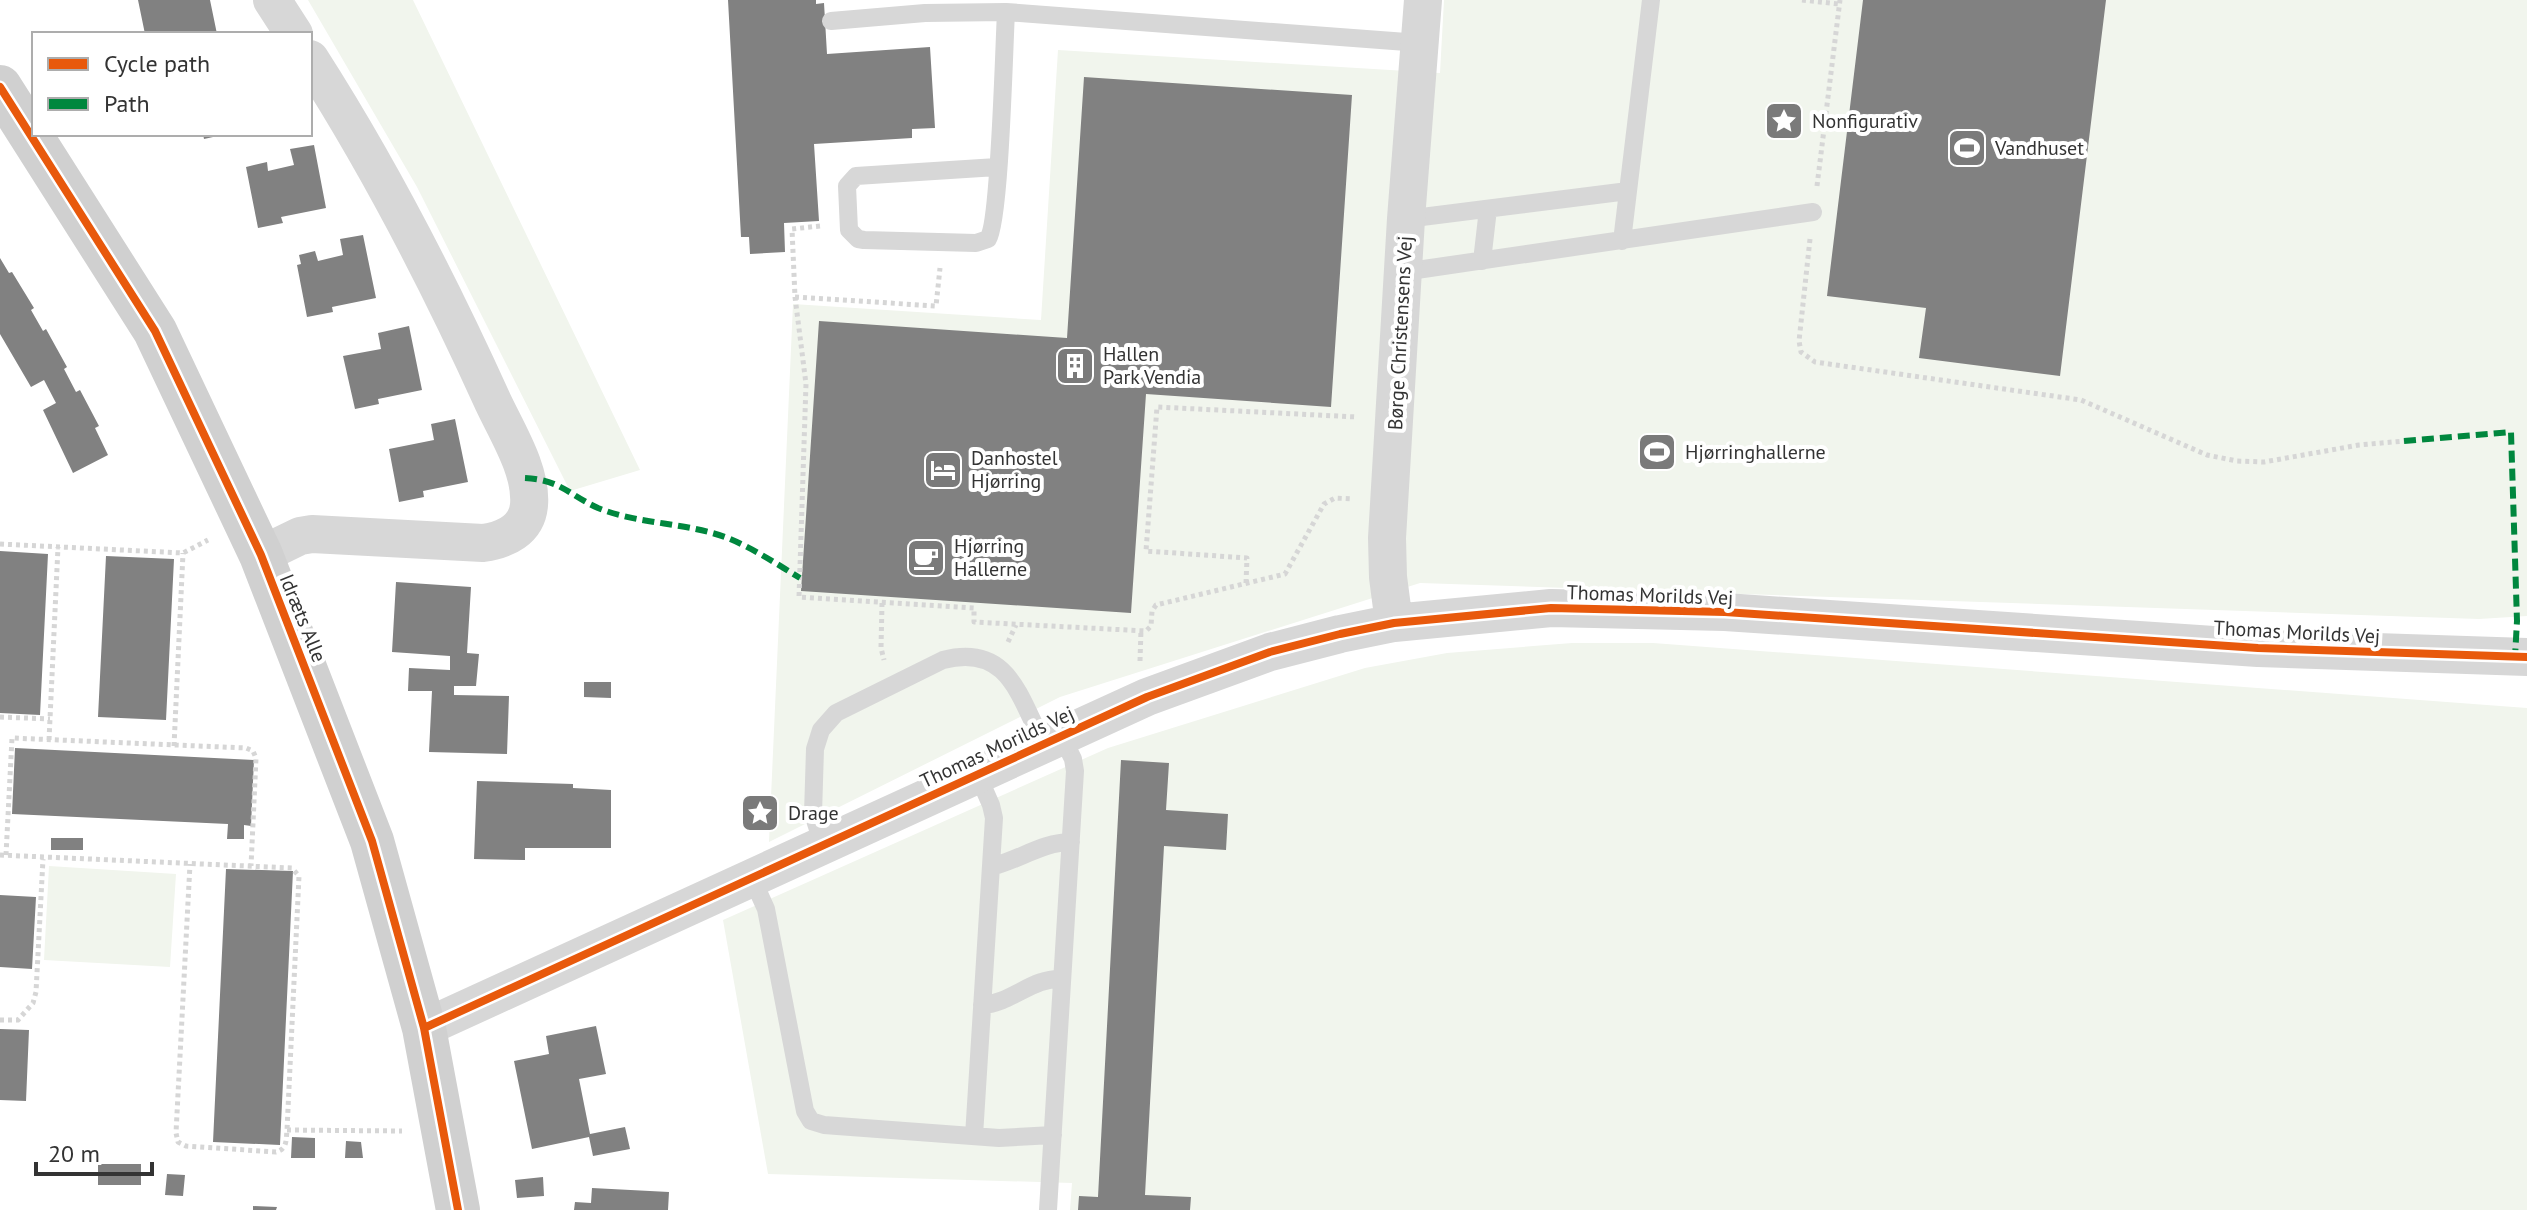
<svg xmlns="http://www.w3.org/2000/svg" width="2527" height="1210" font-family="'PT Sans',sans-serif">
  <rect width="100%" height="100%" fill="#fff"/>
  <path fill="#f1f5ed" d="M 308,0 L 413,0 L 640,470 L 570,491 L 417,187 Z
    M 1444,0 L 2527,0 L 2527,616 L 2479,619 L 1420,583 L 1060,697 L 769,842 L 793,304 L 1041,320 L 1058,50 L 1440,73 Z
    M 1572,643 L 1653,643 L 2527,708 L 2527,1210 L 1070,1210 L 1072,1183 L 768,1174 L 723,920 L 1108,748 L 1365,668 L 1447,653 Z
    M 49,866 L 176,874 L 170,967 L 44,960 Z"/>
  <path fill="#818181" d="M 138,0 L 210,0 L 217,34 L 145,34 Z
    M 728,0 L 816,0 L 816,4 L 824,3 L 827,54 L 930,47 L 935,128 L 912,129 L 912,138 L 814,144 L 819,221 L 784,223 L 785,252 L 750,254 L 749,237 L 741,237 Z
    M 1863,0 L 2106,0 L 2060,376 L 1919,358 L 1926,308 L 1827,296 Z
    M 1084,77 L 1352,95 L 1331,407 L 1146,394 L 1131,613 L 801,591 L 819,321 L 1067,338 Z
    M 203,134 L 222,134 L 222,135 L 204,139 Z
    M 314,145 L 326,208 L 281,217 L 283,223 L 258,228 L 246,167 L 267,162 L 268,171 L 294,165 L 290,149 Z
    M 363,235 L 376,298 L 332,307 L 333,312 L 307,317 L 297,265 L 301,264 L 299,255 L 315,251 L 318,261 L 343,255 L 340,239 Z
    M 0,258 L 9,273 L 12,272 L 34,308 L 31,310 L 43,331 L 46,329 L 67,367 L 64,369 L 76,392 L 80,390 L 99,426 L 95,428 L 108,455 L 73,473 L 43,410 L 56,403 L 44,380 L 31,387 L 0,334 Z
    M 409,326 L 422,390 L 378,399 L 379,404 L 355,409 L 343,356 L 381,349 L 378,333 Z
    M 455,419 L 468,482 L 423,491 L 424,497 L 399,502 L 389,449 L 434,440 L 431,424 Z
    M 0,551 L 48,554 L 40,715 L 0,713 Z
    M 106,556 L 174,559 L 166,720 L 98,717 Z
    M 396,582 L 471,587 L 467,653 L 479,654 L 476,686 L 454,686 L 454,695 L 509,696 L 507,754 L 429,752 L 432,691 L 408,691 L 409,668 L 450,670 L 450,656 L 392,652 Z
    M 584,682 L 611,682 L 611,698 L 584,697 Z
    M 15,748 L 254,760 L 251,826 L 244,825 L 244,839 L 227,839 L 228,824 L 12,814 Z
    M 1121,760 L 1169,763 L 1166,810 L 1228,814 L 1226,850 L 1164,846 L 1145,1195 L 1191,1197 L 1190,1210 L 1078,1210 L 1079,1196 L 1098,1197 Z
    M 477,781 L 573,784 L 573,788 L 611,790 L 611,848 L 525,848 L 525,860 L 474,859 Z
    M 51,838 L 83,838 L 83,850 L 51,850 Z
    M 226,869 L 293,871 L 280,1145 L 213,1142 Z
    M 0,895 L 36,897 L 32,969 L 0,967 Z
    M 596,1026 L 606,1074 L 579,1079 L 590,1134 L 625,1127 L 630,1149 L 593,1156 L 589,1137 L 532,1149 L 514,1061 L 549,1054 L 546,1036 Z
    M 0,1029 L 29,1030 L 26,1101 L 0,1100 Z
    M 292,1137 L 315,1138 L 315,1158 L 291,1158 Z
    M 346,1141 L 361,1142 L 363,1158 L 345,1158 Z
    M 98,1164 L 141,1164 L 141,1185 L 98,1185 Z
    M 167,1174 L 185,1175 L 183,1196 L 165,1195 Z
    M 543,1177 L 544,1196 L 517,1198 L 515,1180 Z
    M 592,1188 L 669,1192 L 668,1210 L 574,1210 L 575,1202 L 591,1203 Z
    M 253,1206 L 277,1207 L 276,1210 L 253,1210 Z"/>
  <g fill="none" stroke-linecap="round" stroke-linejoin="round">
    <path stroke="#d6d6d6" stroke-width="5" stroke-dasharray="4 4" stroke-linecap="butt" d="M 1802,0 L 1839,4
      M 1817,186 L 1840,0
      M 820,226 L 792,229 L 795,297 L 806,384 L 799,597 L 974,608 L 974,622 L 1146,631 L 1151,626 L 1152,611 L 1156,605 L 1285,574 L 1324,504 L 1335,498 L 1353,499
      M 1810,239 L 1799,341 L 1801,352 L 1815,362 L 2081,400 L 2207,455 L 2237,461 L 2264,462 L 2359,445 L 2404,441
      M 795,297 L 936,306 L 940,268
      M 0,544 L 183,553 L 208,540
      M 1246,583 L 1247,558 L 1146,551 L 1157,407 L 1357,417
      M 882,603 L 881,648 L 884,660
      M 1008,642 L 1016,625
      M 1140,661 L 1141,630
      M 0,717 L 50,719
      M 49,740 L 58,547
      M 174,746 L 183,553
      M 0,855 L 292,868 L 299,876 L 287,1130 C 286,1141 287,1149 276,1152 L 186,1146 L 178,1142 L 176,1133 L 190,864
      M 6,855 L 12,738 L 246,748 L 253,751 L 256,758 L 251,866
      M 0,1020 L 18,1020 L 33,1003 L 36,992 L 43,859
      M 287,1130 L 402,1131"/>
    <path stroke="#d7d7d7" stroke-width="18" d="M 831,21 L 925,13 L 1006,12 L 1420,43
      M 997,167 L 856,176 L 847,186 L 849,230 L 858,239 L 864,240 L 976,243 L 988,239 C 1000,222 1004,46 1006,12
      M 1406,219 L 1628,191
      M 1622,241 L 1651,0
      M 1482,261 L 1488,209
      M 1403,272 L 1813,212
      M 823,845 L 813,814 L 815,749 L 821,730 L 836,713 L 943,660 C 1008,643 1019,696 1043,743
      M 991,867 C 1019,860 1043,842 1071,842
      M 752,878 L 766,909 L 805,1111 L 811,1121 L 824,1125 L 999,1138 L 1053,1135
      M 982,1005 C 1012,1003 1033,977 1062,979
      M 974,1136 L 994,818 L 991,805 L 977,773
      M 1048,1210 L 1075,771 L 1073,759 L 1061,735"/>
    <path stroke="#d7d7d7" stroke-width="38" d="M 272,0 L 294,34
      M 261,555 L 300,536 L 312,534 L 483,543 C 505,540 527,530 529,505 C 532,471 507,432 493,402 C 440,285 380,168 310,59
      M 1394,623 L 1388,577 L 1387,538 L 1406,219 L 1423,0
      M 424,1028 L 1147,697 L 1270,652 L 1340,634 L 1394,623 L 1551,608 L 1725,612 L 2258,648 L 2527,657"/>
    <path stroke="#d0d0d0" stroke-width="44" d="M 0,87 L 155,331 L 261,555 L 372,841 L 424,1028 L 458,1210"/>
    <path stroke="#00873e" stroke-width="6" stroke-dasharray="12 6" stroke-linecap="butt" d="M 2404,441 L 2511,432 L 2517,621 L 2515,657
      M 525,478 C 561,480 569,495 598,508 C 640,525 688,522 730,539 C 754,549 777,564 800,578"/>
    <g stroke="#fff" stroke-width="13">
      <path id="cycleway" d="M 0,87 L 155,331 L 261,555 L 372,841 L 424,1028 L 458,1210
        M 424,1028 L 1147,697 L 1270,652 L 1340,634 L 1394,623 L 1551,608 L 1725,612 L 2258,648 L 2527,657"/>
    </g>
    <use href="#cycleway" stroke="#e8590c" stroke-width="8"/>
  </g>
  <defs>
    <g id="sight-square" transform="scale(2)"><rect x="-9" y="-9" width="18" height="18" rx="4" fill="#7a7a7a" stroke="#fff"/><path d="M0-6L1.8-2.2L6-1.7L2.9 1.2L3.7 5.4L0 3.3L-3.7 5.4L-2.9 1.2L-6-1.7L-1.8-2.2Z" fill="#fff"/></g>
    <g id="stadium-square" transform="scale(2)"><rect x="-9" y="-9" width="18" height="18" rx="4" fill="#7a7a7a" stroke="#fff"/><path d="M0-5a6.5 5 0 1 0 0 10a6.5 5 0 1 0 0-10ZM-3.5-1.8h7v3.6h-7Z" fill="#fff"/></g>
    <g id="building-square" transform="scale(2)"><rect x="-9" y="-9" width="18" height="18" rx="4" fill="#7a7a7a" stroke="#fff"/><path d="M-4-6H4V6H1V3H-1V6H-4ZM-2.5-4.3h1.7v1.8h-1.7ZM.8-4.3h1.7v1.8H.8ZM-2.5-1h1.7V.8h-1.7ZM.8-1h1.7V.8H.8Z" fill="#fff"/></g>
    <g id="hotel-square" transform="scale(2)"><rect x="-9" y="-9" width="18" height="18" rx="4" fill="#7a7a7a" stroke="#fff"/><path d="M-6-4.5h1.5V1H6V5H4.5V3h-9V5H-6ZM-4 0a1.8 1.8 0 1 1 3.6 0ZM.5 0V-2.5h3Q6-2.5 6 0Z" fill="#fff"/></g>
    <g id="cafe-square" transform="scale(2)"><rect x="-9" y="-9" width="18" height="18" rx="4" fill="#7a7a7a" stroke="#fff"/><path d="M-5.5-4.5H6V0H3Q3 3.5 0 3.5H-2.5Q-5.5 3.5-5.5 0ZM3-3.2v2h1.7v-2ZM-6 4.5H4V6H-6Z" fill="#fff"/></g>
  </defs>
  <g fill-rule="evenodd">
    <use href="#sight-square" x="1784" y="121"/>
    <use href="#stadium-square" x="1967" y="148"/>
    <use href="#building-square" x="1075" y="366"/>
    <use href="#stadium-square" x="1657" y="452"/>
    <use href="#hotel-square" x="943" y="470"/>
    <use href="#cafe-square" x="926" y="558"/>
    <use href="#sight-square" x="760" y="813"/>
  </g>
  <g text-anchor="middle" stroke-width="8" stroke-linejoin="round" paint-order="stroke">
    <g font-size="20" fill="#333" stroke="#fff" text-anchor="start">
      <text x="1812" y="128">Nonfigurativ</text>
      <text x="1995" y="155">Vandhuset</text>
      <text x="1103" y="361">Hallen<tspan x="1103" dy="23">Park Vendia</tspan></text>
      <text x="1685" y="459">Hjørringhallerne</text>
      <text x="971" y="465">Danhostel<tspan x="971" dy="23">Hjørring</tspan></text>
      <text x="954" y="553">Hjørring<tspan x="954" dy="23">Hallerne</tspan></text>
      <text x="788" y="820">Drage</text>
    </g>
    <g font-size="20" fill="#333" stroke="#fff">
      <text transform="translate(1400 333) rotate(-87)" y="7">Børge Christensens Vej</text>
      <text transform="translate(1650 595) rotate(2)" y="7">Thomas Morilds Vej</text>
      <text transform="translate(303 618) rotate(68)" y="7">Idræts Alle</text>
      <text transform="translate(2297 632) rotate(3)" y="7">Thomas Morilds Vej</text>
      <text transform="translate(997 747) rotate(-25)" y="7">Thomas Morilds Vej</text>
    </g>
  </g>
  <rect x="32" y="32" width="280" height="104" fill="#ffffff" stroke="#adadad" stroke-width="2"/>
  <rect x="48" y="58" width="40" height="12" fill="#e8590c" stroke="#adadad" stroke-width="2"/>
  <text x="104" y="72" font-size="24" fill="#333333">Cycle path</text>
  <rect x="48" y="98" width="40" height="12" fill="#00873e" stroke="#adadad" stroke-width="2"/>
  <text x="104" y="112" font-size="24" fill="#333333">Path</text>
  <path d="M36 1162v12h116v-12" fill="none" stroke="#333333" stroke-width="4"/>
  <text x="48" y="1162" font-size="24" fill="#333333" stroke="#ffffff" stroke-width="6" paint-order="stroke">20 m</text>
</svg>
